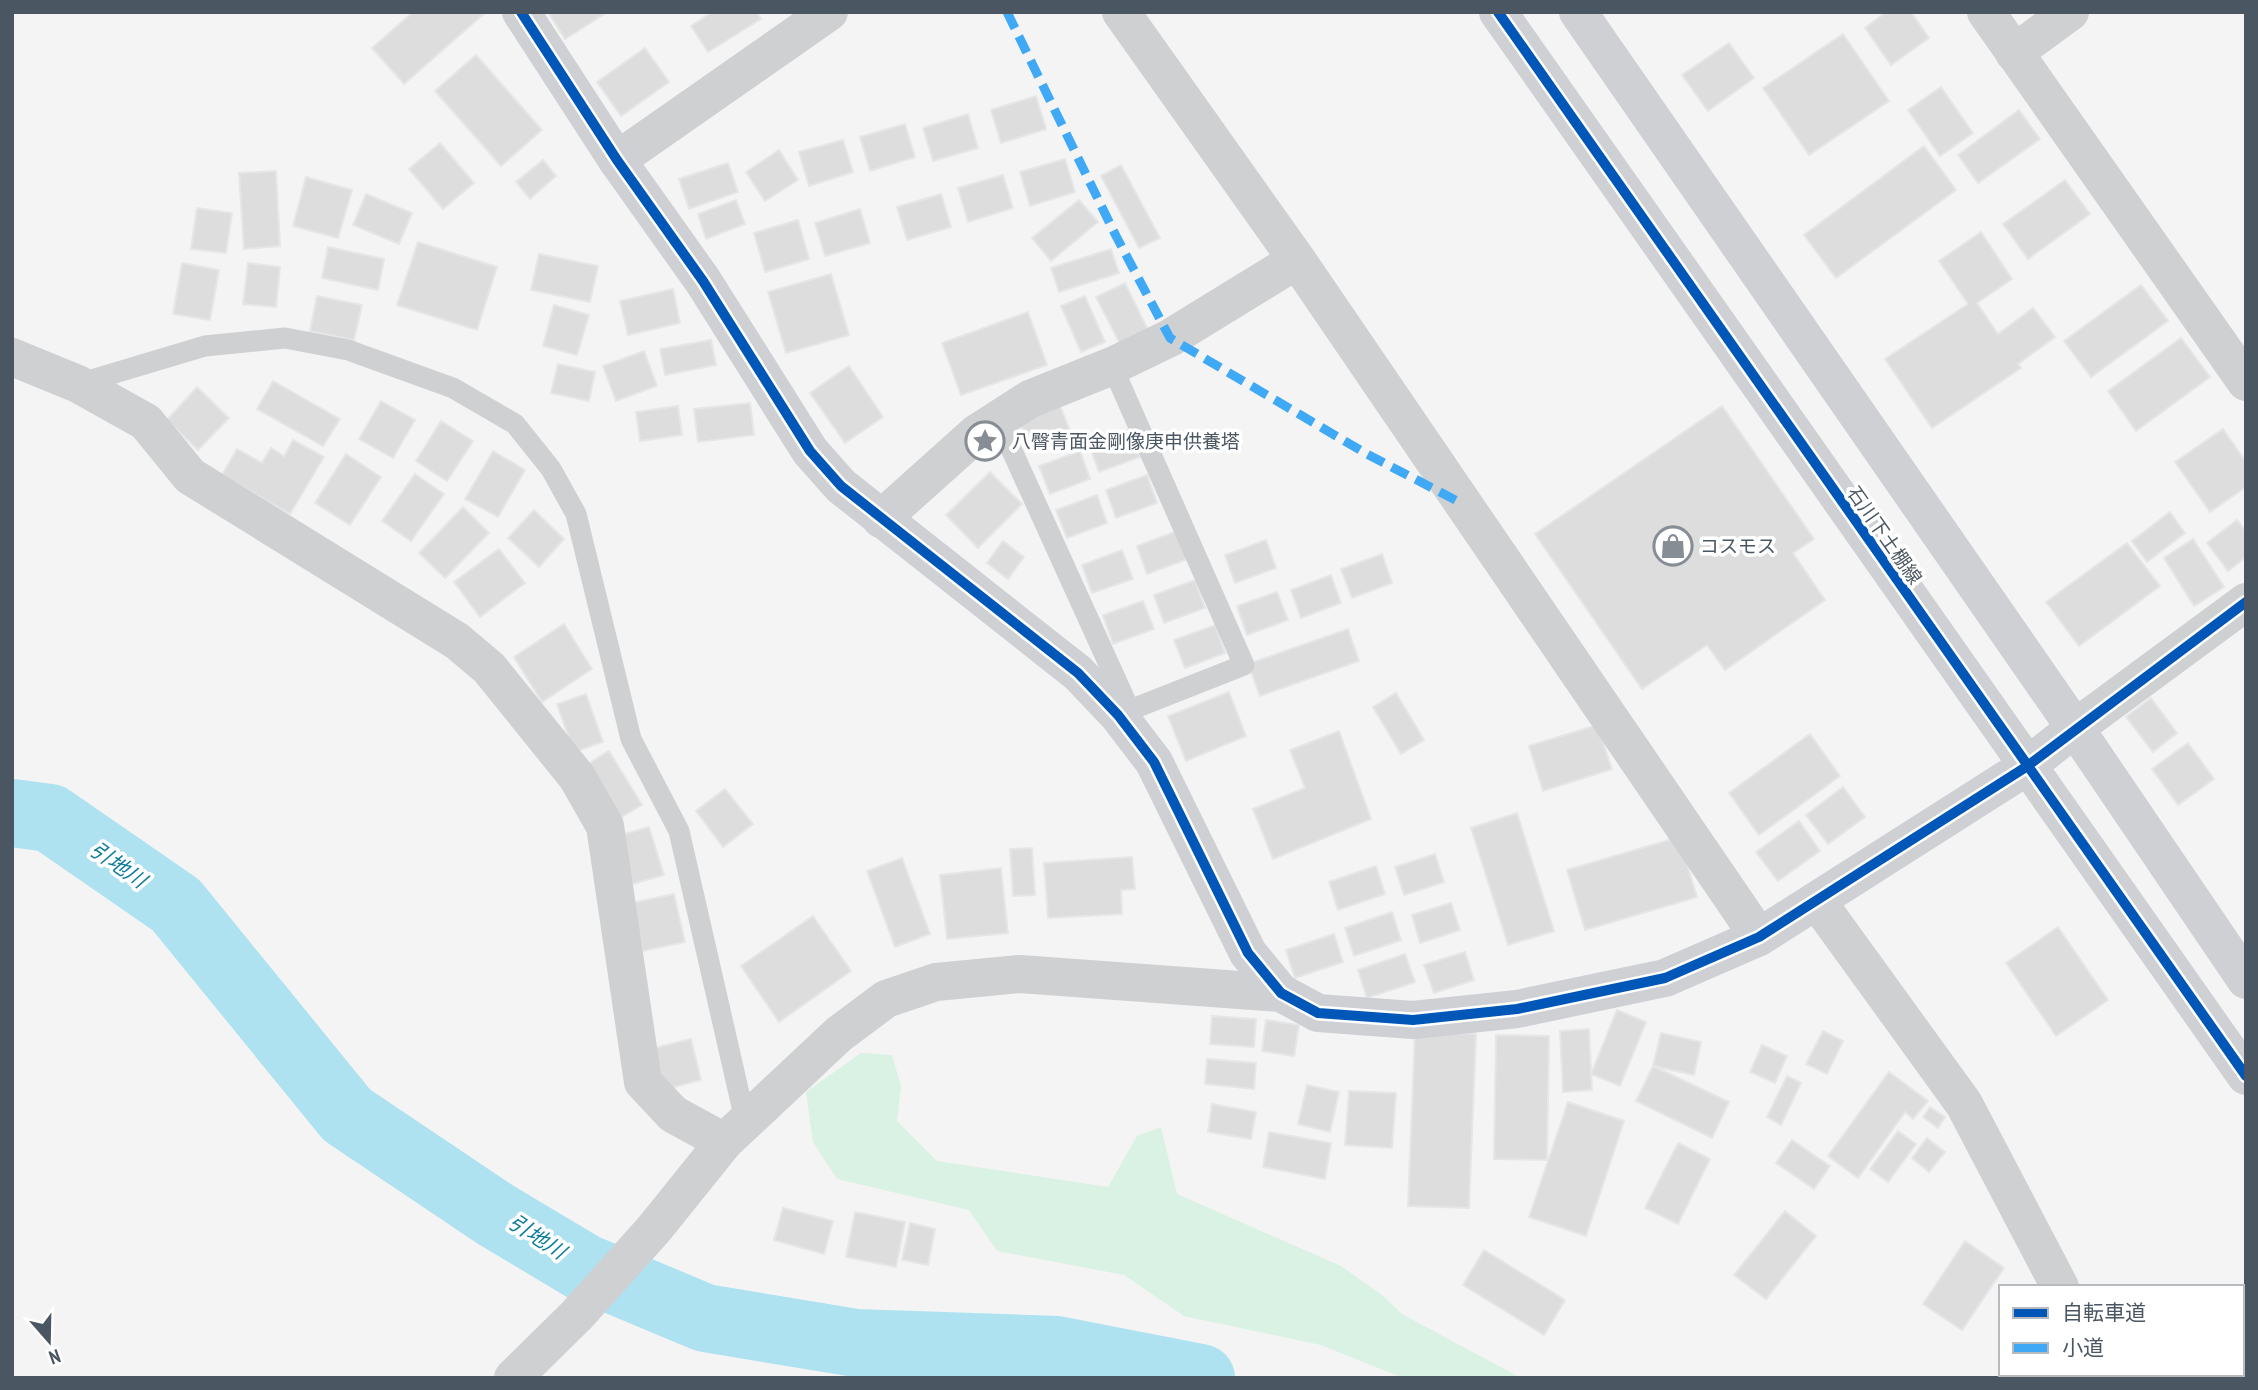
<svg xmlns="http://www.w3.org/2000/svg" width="2258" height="1390" font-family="'PT Sans Narrow','Noto Sans JP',sans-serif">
  <rect width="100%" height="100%" fill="#f4f4f4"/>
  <path fill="#d9f2e3" d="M 861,1053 L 892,1055 L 901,1086 L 897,1121 L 937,1161 L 1108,1187 L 1137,1136 L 1161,1127 L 1177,1194 L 1341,1266 L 1382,1295 L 1402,1314 L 1521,1378 L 1403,1378 L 1321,1345 L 1184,1316 L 1124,1275 L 997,1251 L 969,1210 L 837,1179 L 813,1142 L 806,1092 Z"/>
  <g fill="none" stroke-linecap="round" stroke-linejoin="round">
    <path stroke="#aee2f0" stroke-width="68" d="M 12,813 L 50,818 L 176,905 L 347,1115 L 496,1215 L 583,1267 L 705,1318 L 856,1343 L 1057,1350 L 1201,1378"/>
  </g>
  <path fill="#ddddde" stroke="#e5e6e7" stroke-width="2" d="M 413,12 L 486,12 L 404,84 L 372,48 Z
    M 548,12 L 606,12 L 606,13 L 565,39 Z
    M 712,12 L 757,12 L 761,19 L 708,52 L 691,26 Z
    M 1886,12 L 1911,12 L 1929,38 L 1891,65 L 1865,28 Z
    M 1843,34 L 1889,101 L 1809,155 L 1763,88 Z
    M 1729,43 L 1754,78 L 1708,111 L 1682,75 Z
    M 645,48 L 669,82 L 621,116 L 597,82 Z
    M 476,55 L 542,130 L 501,166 L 435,91 Z
    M 1941,87 L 1973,133 L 1940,156 L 1908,110 Z
    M 1036,96 L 1046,129 L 1001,143 L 991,110 Z
    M 2019,110 L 2040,139 L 1978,183 L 1958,155 Z
    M 968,114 L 978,148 L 933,161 L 923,128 Z
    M 905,124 L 915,157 L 870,171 L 860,137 Z
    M 843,140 L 853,172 L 809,186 L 799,152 Z
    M 440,143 L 474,183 L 443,209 L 409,169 Z
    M 1924,146 L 1956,190 L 1836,278 L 1804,235 Z
    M 779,150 L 798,180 L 765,201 L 746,172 Z
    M 1065,159 L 1075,192 L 1030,206 L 1020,172 Z
    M 543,160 L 556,176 L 530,199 L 516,182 Z
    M 728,163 L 738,192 L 689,209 L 679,179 Z
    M 1121,165 L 1160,238 L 1139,248 L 1101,176 Z
    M 276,171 L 280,246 L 244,249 L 239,173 Z
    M 1003,175 L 1013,208 L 968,222 L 958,188 Z
    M 306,177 L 352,190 L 338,238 L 293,226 Z
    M 2065,180 L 2090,214 L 2028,259 L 2003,224 Z
    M 366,194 L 412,213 L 399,244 L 353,225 Z
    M 941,194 L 951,227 L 907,240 L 897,207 Z
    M 736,200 L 745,224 L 706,239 L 698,214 Z
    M 1079,200 L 1098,222 L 1051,261 L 1032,238 Z
    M 197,208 L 232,213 L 226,253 L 191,249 Z
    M 860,209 L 870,243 L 825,256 L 815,223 Z
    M 798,220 L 809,259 L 765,272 L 754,233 Z
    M 1981,232 L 2012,279 L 1977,303 L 1998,334 L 2033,308 L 2055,337 L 2018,364 L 2021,368 L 1932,428 L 1885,359 L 1968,304 L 1939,261 Z
    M 418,242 L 497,267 L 477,330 L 397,305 Z
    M 328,247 L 384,259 L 378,290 L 322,278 Z
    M 1111,249 L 1119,273 L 1059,292 L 1051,268 Z
    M 539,254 L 598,266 L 590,302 L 531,290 Z
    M 182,263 L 219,270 L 210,320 L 173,314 Z
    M 248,263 L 280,267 L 276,307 L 243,304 Z
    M 831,274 L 849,335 L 786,353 L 768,292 Z
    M 1125,283 L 1148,330 L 1120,344 L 1096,297 Z
    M 2141,285 L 2168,321 L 2091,377 L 2064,341 Z
    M 673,289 L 680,323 L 628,335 L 620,301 Z
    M 317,296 L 362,305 L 354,340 L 310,331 Z
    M 1085,296 L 1105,342 L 1081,352 L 1061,306 Z
    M 554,305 L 589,315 L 577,355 L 543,346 Z
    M 1028,312 L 1047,365 L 961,395 L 942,343 Z
    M 2181,338 L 2210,377 L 2136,431 L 2108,391 Z
    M 711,340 L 716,365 L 665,375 L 660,349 Z
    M 644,351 L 657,386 L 616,401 L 603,366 Z
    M 558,364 L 595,372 L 589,401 L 551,393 Z
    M 849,366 L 883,417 L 845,443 L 810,393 Z
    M 273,381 L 340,419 L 323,446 L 257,409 Z
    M 197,387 L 229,418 L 198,450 L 167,420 Z
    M 381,401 L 415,420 L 393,458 L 359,439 Z
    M 750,403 L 754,435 L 698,442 L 694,409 Z
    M 1059,403 L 1070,431 L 1029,446 L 1018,417 Z
    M 678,406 L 682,435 L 640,441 L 636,412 Z
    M 1722,406 L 1814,539 L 1793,553 L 1825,600 L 1725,670 L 1707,645 L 1642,689 L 1535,534 Z
    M 441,421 L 473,441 L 447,481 L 416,461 Z
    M 1130,429 L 1140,457 L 1099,472 L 1089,444 Z
    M 2223,429 L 2246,462 L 2246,487 L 2210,512 L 2175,462 Z
    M 293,440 L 324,457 L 290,514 L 222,475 L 237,449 L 262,463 L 271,448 L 284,456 Z
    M 493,451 L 525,470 L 498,517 L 465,499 Z
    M 1080,451 L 1090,479 L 1050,494 L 1039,466 Z
    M 346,454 L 381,477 L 350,525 L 315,503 Z
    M 990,472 L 1022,504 L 978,548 L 946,515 Z
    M 415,474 L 444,494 L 411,541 L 382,521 Z
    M 1147,475 L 1157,503 L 1116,518 L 1106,490 Z
    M 1097,495 L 1107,523 L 1067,538 L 1056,510 Z
    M 463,507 L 489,533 L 445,578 L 419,553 Z
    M 534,510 L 564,539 L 539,567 L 508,538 Z
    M 2170,512 L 2185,533 L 2147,562 L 2132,541 Z
    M 2237,520 L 2246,531 L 2246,557 L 2228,571 L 2207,543 Z
    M 1177,531 L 1188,559 L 1147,574 L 1137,546 Z
    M 2193,539 L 2224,587 L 2194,606 L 2164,558 Z
    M 1266,540 L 1276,568 L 1235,583 L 1225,555 Z
    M 1003,541 L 1024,557 L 1008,579 L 987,563 Z
    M 2127,543 L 2160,586 L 2079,646 L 2046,602 Z
    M 499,549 L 525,583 L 480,617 L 454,582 Z
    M 1122,550 L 1133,579 L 1092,593 L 1082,565 Z
    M 1382,554 L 1392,583 L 1352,598 L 1341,569 Z
    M 1331,575 L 1341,603 L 1301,618 L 1291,590 Z
    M 1195,580 L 1205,608 L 1164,623 L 1154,595 Z
    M 1277,592 L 1288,620 L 1247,635 L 1237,606 Z
    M 1143,601 L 1154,629 L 1113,644 L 1103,615 Z
    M 564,624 L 592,669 L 542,702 L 514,657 Z
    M 1215,625 L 1225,653 L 1185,668 L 1174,640 Z
    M 1348,629 L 1359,661 L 1260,696 L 1248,664 Z
    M 1229,692 L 1246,736 L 1186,761 L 1168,716 Z
    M 1396,693 L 1424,740 L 1401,754 L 1373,707 Z
    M 586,694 L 603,742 L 574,752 L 557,704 Z
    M 2151,698 L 2177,733 L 2153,752 L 2126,717 Z
    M 1597,725 L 1612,769 L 1543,791 L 1529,746 Z
    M 1339,731 L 1371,819 L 1273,859 L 1253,809 L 1305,788 L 1290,750 Z
    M 1810,734 L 1840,776 L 1759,835 L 1729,793 Z
    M 2188,743 L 2214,779 L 2178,805 L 2152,769 Z
    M 609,751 L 642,805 L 615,821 L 583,767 Z
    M 1843,787 L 1865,817 L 1828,844 L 1806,815 Z
    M 725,789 L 753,824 L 723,847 L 696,811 Z
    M 1517,813 L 1554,931 L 1508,945 L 1471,828 Z
    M 1799,821 L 1820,851 L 1778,881 L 1756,852 Z
    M 649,827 L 664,875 L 632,884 L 618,836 Z
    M 1679,837 L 1697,897 L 1585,930 L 1567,870 Z
    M 1032,848 L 1035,895 L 1013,896 L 1010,849 Z
    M 1435,854 L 1444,882 L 1404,895 L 1395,867 Z
    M 1132,857 L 1135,889 L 1121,890 L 1122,914 L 1048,918 L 1044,863 Z
    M 902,858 L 930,934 L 895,947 L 867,871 Z
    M 1376,866 L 1385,894 L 1338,910 L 1329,882 Z
    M 1001,868 L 1008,933 L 947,939 L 940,875 Z
    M 674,894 L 685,942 L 643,951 L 632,903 Z
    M 1451,903 L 1460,930 L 1420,943 L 1412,915 Z
    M 1392,912 L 1401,940 L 1354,956 L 1345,928 Z
    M 813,916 L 851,971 L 779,1022 L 741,966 Z
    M 2058,927 L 2108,1000 L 2056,1036 L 2006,963 Z
    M 1334,934 L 1343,962 L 1295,978 L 1286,950 Z
    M 1465,952 L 1474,980 L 1434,993 L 1424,965 Z
    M 1405,954 L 1415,982 L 1367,998 L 1358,970 Z
    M 1617,1010 L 1646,1022 L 1620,1086 L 1591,1074 Z
    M 1212,1016 L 1256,1019 L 1254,1047 L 1210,1044 Z
    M 1266,1020 L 1299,1025 L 1294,1056 L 1262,1051 Z
    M 1589,1029 L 1592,1090 L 1563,1092 L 1560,1031 Z
    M 1823,1031 L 1843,1041 L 1827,1074 L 1806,1064 Z
    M 1415,1032 L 1476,1034 L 1469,1208 L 1408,1206 Z
    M 1661,1033 L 1701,1042 L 1694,1075 L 1653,1066 Z
    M 1496,1035 L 1549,1036 L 1547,1160 L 1494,1159 Z
    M 691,1039 L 701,1080 L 663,1090 L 654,1048 Z
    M 1762,1045 L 1787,1056 L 1775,1083 L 1750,1072 Z
    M 1207,1059 L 1256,1063 L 1254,1089 L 1205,1084 Z
    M 1653,1066 L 1729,1102 L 1712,1138 L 1636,1101 Z
    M 1889,1072 L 1928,1101 L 1913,1119 L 1905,1112 L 1858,1178 L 1828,1156 Z
    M 1787,1076 L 1801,1083 L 1781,1125 L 1767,1117 Z
    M 1307,1085 L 1339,1092 L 1330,1132 L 1298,1124 Z
    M 1349,1091 L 1396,1093 L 1392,1148 L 1345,1145 Z
    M 1568,1102 L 1624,1121 L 1586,1236 L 1529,1217 Z
    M 1212,1104 L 1256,1112 L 1251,1139 L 1208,1132 Z
    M 1930,1107 L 1945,1117 L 1938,1128 L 1923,1117 Z
    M 1898,1131 L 1916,1144 L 1888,1182 L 1870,1169 Z
    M 1269,1132 L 1331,1143 L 1325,1179 L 1263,1167 Z
    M 1927,1138 L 1945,1152 L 1929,1172 L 1912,1158 Z
    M 1792,1140 L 1830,1166 L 1814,1189 L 1776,1163 Z
    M 1678,1143 L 1710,1159 L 1678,1224 L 1645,1208 Z
    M 783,1208 L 833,1221 L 824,1254 L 774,1240 Z
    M 1785,1211 L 1816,1236 L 1766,1299 L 1734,1275 Z
    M 855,1212 L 905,1222 L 896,1267 L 846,1257 Z
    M 910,1223 L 935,1229 L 928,1265 L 902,1260 Z
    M 1965,1241 L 2004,1268 L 1962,1330 L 1923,1304 Z
    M 1484,1250 L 1565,1300 L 1544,1335 L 1463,1285 Z
    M 2246,1325 L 2246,1353 L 2242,1350 L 2242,1328 Z"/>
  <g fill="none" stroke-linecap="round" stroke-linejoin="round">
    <path stroke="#ced0d2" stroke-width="21" d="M 1112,366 L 1244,665 L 1130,710
      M 78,384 L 205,346 L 285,338 L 348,350 L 453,388 L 515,424 L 551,469 L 576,514 L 631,739 L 679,831 L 746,1124
      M 998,420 L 1132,715"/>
    <path stroke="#ced0d2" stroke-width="38" d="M 1121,12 L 1297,260 L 1759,937
      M 1986,12 L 2246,382
      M 2014,53 L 2070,12
      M 617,160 L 829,12
      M 12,357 L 78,384 L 146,422 L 190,476 L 457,641 L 489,668 L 577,777 L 605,826 L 643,1082 L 673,1114 L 724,1142
      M 881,519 L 977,433 L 1030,399 L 1112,366 L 1170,338 L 1297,260
      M 2075,728 L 2246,602
      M 1817,901 L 1964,1104 L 2060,1287
      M 2106,1374 L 2108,1378
      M 513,1378 L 577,1315 L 654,1229 L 724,1142 L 839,1034 L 886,999 L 936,982 L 1020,974 L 1281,993"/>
    <path stroke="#ced0d4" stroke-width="38" d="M 521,12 L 617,160 L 703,281 L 810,451 L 841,486 L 1078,673 L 1118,715 L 1154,762 L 1248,953 L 1281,993 L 1318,1013 L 1413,1020 L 1517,1009 L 1665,978 L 1759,937 L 2026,767 L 2075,728
      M 1498,12 L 2246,1076
      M 1578,12 L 2075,728 L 2246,980"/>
    <path stroke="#3fa9f5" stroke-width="9" stroke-dasharray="18 9" stroke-linecap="butt" d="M 1007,12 L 1116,236 L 1170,338 L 1365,453 L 1463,504"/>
    <g stroke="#fff" stroke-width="15">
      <path id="cycleway" d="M 521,12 L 617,160 L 703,281 L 810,451 L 841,486 L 1078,673 L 1118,715 L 1154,762 L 1248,953 L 1281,993 L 1318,1013 L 1413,1020 L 1517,1009 L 1665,978 L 1759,937 L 2026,767 L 2246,602
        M 1498,12 L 2246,1076"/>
    </g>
    <use href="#cycleway" stroke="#0057b8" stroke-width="10"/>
  </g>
  <defs>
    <g id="sight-ring" transform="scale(2.0125)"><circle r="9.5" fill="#fff" stroke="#868d94" stroke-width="1.5"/><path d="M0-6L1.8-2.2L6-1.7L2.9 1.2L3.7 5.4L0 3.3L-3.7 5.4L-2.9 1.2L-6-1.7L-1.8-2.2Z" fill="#868d94"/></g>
    <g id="shop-ring" transform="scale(2.0125)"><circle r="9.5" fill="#fff" stroke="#868d94" stroke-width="1.5"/><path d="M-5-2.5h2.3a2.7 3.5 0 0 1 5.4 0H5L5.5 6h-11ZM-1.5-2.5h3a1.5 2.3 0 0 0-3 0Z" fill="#868d94"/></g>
  </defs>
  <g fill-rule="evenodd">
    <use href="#sight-ring" x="985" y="441"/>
    <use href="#shop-ring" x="1673" y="546"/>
  </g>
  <g text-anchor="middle" stroke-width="7" stroke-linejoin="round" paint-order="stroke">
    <g font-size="19" fill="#4a5661" stroke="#fff" text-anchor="start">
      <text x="1012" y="448">八臀青面金剛像庚申供養塔</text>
      <text x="1700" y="553">コスモス</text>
    </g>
    <g font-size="19" fill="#4a5661" stroke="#fff">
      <text transform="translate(1885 535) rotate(55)" y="7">石川下土棚線</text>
    </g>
    <g font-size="21" font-style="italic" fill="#0c7c9b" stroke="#fff">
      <text transform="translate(118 865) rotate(35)" y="7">引地川</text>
      <text transform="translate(537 1237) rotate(33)" y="7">引地川</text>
    </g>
  </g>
  <rect width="2258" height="1390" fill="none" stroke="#4a5661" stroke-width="28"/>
  <rect x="1999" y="1285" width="245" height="91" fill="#ffffff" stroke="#b7bbc0" stroke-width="2"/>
  <rect x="2013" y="1308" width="35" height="10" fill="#0057b8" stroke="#b7bbc0" stroke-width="2"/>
  <text x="2062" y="1320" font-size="21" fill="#4a5661">自転車道</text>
  <rect x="2013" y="1343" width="35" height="10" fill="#3fa9f5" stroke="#b7bbc0" stroke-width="2"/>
  <text x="2062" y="1355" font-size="21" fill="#4a5661">小道</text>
  <g transform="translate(49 1341) rotate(160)" stroke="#ffffff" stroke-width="5" paint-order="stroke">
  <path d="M0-5L12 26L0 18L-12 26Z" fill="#4a5661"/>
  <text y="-10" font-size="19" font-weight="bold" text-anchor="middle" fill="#4a5661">N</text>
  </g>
</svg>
